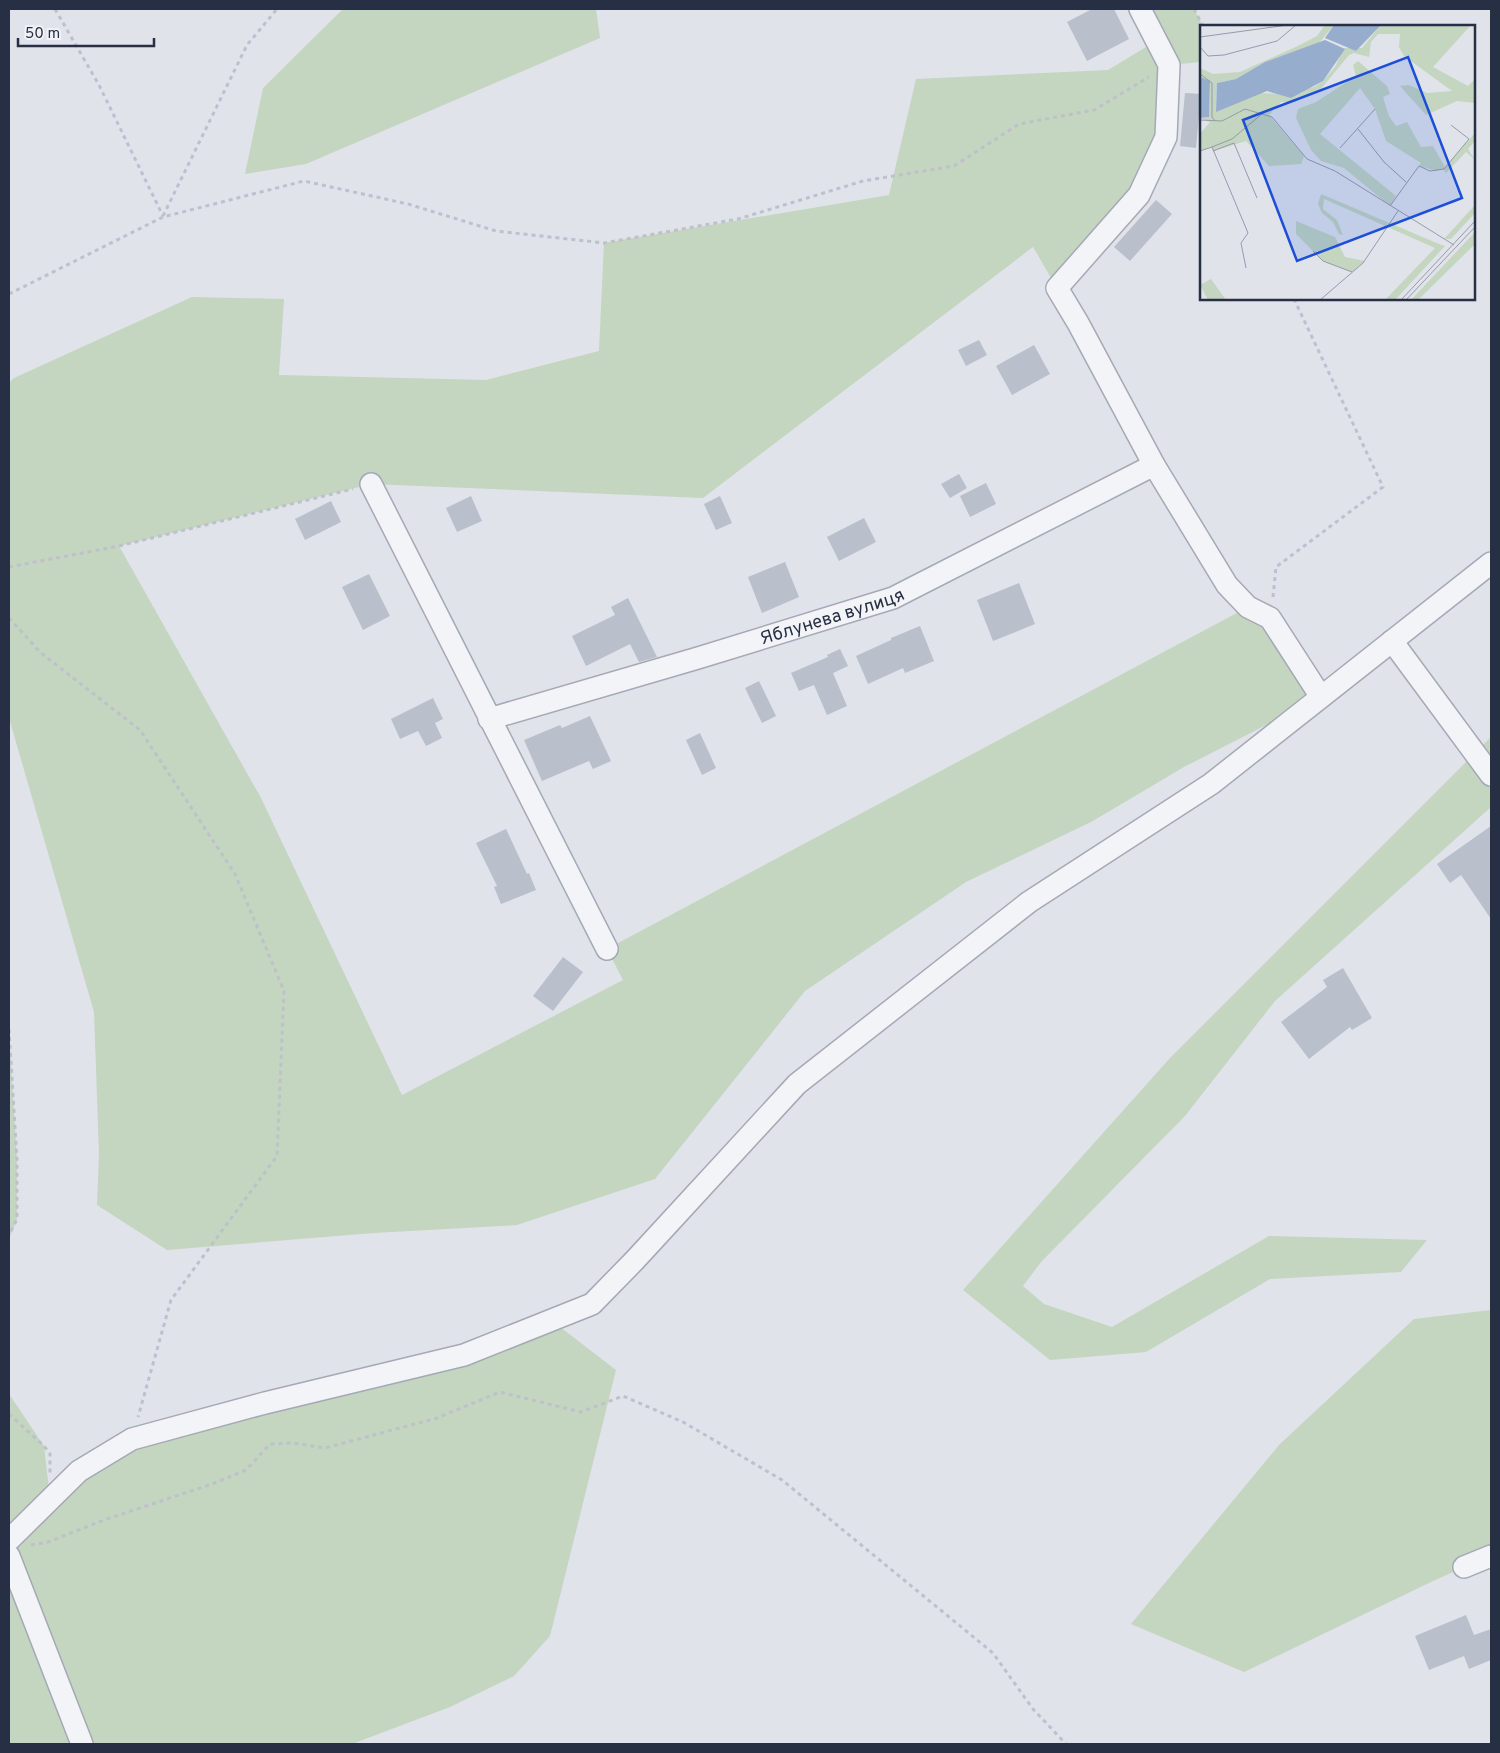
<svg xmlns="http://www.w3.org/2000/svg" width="1500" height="1753" font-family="Overpass,sans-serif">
  <rect width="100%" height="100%" fill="#e0e3ea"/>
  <path fill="#c4d5c0" d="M 343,9 L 596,9 L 600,38 L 306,164 L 245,174 L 263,88 Z
    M 1139,9 L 1194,9 L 1203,26 L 1201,26 L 1201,62 L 1169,65 L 1166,137 L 1139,195 L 1057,288 L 1033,247 L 703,498 L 371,484 L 119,546 L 261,798 L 402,1095 L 623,980 L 607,949 L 1248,607 L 1321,697 L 1184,767 L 1091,822 L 966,882 L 805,991 L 655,1179 L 517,1225 L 374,1233 L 167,1250 L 97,1205 L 99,1154 L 94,1012 L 9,718 L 9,383 L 14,378 L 192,297 L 284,299 L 279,375 L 486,380 L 599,351 L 604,243 L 889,195 L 916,79 L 1108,70 L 1156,41 Z
    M 1491,737 L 1491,807 L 1275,1001 L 1185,1116 L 1041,1262 L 1023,1286 L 1044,1304 L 1112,1327 L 1269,1236 L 1427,1240 L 1401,1272 L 1270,1279 L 1146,1352 L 1050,1360 L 963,1290 L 1170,1058 Z
    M 9,1029 L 17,1160 L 17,1219 L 9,1239 Z
    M 1491,1310 L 1491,1555 L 1433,1581 L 1244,1672 L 1131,1624 L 1279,1445 L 1414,1319 Z
    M 551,1320 L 616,1370 L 550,1636 L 514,1676 L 450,1707 L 352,1744 L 9,1744 L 9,1394 L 44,1446 L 50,1498 L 132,1439 Z"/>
  <path fill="#b9bfcb" d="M 1092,9 L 1114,9 L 1129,39 L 1087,61 L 1067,22 Z
    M 1185,93 L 1201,94 L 1196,148 L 1180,146 Z
    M 1156,200 L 1172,214 L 1130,261 L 1114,247 Z
    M 979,340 L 987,355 L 966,366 L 958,350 Z
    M 1034,345 L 1050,374 L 1012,395 L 996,366 Z
    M 959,474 L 967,488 L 950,498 L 941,484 Z
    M 986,483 L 996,504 L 970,517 L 960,496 Z
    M 471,496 L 482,521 L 457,532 L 446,508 Z
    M 720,496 L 732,523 L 716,530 L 704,504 Z
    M 331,501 L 341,522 L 305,540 L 295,519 Z
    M 864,518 L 876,542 L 839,561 L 827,537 Z
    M 785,562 L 799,597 L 762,613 L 748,577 Z
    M 369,574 L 390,616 L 363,630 L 342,587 Z
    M 1019,583 L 1035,624 L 993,641 L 977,600 Z
    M 628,598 L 657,657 L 639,662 L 630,644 L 586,666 L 572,636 L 615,615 L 611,607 Z
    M 920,626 L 934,661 L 905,673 L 903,668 L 868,684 L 856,656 L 891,640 L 891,638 Z
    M 840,649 L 848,666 L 833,673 L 847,706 L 827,715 L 814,685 L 799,691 L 791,673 L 828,657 L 827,655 Z
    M 759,681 L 776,716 L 762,723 L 745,688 Z
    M 433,698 L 443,719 L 435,723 L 442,738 L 426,746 L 418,731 L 400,739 L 391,719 Z
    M 590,716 L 611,761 L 593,769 L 589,761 L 542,781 L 524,740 L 560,725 L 562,728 Z
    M 700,733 L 716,768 L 702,775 L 686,740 Z
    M 1491,826 L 1491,919 L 1461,875 L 1450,883 L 1437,864 Z
    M 506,829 L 527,874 L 529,873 L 536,890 L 501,904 L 494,887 L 497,886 L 476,843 Z
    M 563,957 L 583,972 L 553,1011 L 533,996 Z
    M 1343,968 L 1372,1018 L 1352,1030 L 1350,1027 L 1309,1059 L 1281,1022 L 1327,987 L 1323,980 Z
    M 1466,1615 L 1474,1635 L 1491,1629 L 1491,1660 L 1469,1669 L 1464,1656 L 1429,1670 L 1415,1636 Z"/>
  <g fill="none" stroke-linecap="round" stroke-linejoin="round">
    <g stroke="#a5a9b5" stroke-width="24">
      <g id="minor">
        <path d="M 1140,9 L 1169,65 L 1166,137 L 1139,195 L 1057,288 L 1078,323 L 1154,465 L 1227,585 L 1248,607 L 1270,618 L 1321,697"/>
        <path d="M 371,484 L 607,949"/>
        <path d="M 1392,641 L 1491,775"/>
        <path id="s1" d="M 489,719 L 698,658 L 893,598 L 1154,465"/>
        <path d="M 9,1540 L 79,1471 L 132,1439 L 265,1403 L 464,1355 L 592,1304 L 635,1260 L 797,1084 L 1029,902 L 1211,784 L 1491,563"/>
        <path d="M 9,1556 L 82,1744"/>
        <path d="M 1464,1567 L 1491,1556"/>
      </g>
    </g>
    <path stroke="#bec1c9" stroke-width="3" stroke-dasharray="4 4" stroke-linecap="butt" d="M 55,9 L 99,85 L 163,216
      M 1194,9 L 1203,26
      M 163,216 L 247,45 L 277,9
      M 9,294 L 163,217 L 304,181 L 408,204 L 496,231 L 604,243 L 738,219 L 863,181 L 954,166 L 1019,124 L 1094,110 L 1149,77
      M 9,567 L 119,546 L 353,489
      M 1273,597 L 1276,567 L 1383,487 L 1294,299
      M 9,618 L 41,653 L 140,730 L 235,874 L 284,991 L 277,1156 L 171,1300 L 138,1417
      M 9,1029 L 17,1160 L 17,1219 L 9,1235
      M 9,1414 L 44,1446 L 50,1454 L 50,1473
      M 31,1545 L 48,1542 L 104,1520 L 212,1484 L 246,1470 L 270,1444 L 293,1443 L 325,1448 L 437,1418 L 500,1392 L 581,1412 L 623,1396 L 683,1422 L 782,1480 L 993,1653 L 1033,1709 L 1066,1744"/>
    <use href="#minor" stroke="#f3f4f8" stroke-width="21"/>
  </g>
  <g text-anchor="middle" stroke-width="4" stroke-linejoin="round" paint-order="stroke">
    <g font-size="18" fill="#272f44" stroke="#f0f2f8">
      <text dy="6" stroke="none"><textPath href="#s1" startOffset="358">Яблунева вулиця</textPath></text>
    </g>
  </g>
  <g transform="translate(1200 25)">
    <rect width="275" height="275" fill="#e0e3ea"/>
    <path d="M 125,0 L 134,0 L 118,19 L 65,37 L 36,54 L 17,58 L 16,86 L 56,68 L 82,69 L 114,62 L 123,56 L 135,42 L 144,23 L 162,23 L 181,0 L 271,0 L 233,42 L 268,61 L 275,54 L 275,78 L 257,76 L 226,90 L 200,61 L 209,60 L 227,68 L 252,66 L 204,31 L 199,22 L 200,9 L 178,9 L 171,17 L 169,32 L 154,28 L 149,30 L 120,65 L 94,77 L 81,77 L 69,90 L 104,131 L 101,139 L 69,141 L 46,116 L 13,126 L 11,122 L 0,126 L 0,109 L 10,97 L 0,93 L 9,92 L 10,60 L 0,52 L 0,43 L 13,49 L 40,47 L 100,20 L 117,11 ZM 158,36 L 187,61 L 190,69 L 183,72 L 189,91 L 196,101 L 207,97 L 221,122 L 233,121 L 245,142 L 275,108 L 275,116 L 268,124 L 275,135 L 266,127 L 246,148 L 243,144 L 237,146 L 219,141 L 221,138 L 186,116 L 175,84 L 160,63 L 120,109 L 196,171 L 190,181 L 144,143 L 121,136 L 111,125 L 96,93 L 98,84 L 116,77 L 156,51 L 153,40 ZM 121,169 L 239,219 L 245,221 L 196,274 L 185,275 L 235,223 L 124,174 L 123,184 L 137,195 L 143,210 L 139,209 L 133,197 L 122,188 L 118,179 ZM 275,180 L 275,188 L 251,214 L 244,214 ZM 96,196 L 135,212 L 145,232 L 165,236 L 152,247 L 123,236 L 96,209 ZM 275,207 L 275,219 L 271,223 L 218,275 L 211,275 ZM 11,254 L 26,275 L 8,275 L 0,260 Z" fill="#c4d5c0"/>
    <path d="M 134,0 L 181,0 L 156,26 L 125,13 ZM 125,15 L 145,24 L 123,56 L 91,73 L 67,66 L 16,87 L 17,58 L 36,54 L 65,37 ZM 0,52 L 10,56 L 9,92 L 0,93 Z" fill="#97adce"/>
    <path fill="none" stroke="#969ba8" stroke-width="1" d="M 0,12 L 88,0M 0,22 L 8,31 L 24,30 L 77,16 L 96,0M 0,49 L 12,58 L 12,92 L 15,96M 0,95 L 22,96 L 45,84 L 72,92 L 107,134 L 135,146 L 254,220M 158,104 L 184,137 L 206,157M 12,122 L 32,114 L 63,88M 140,123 L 175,84M 0,126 L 12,122 L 48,208 L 41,218 L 46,243M 13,126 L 34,118 L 57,173M 190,181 L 219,141 L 230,146 L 244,144 L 269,114 L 251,100M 113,226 L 123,236 L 152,247M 120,275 L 163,238 L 198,186M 201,275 L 275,196M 206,275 L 275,202"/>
    <path fill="#1d4ed8" fill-opacity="0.15" stroke="#1d4ed8" stroke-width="2.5" d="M 208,32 L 262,173 L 97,236 L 43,95 Z"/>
    <rect width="275" height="275" fill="none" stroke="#272f44" stroke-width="2.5"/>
  </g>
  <rect width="1500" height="1753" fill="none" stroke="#272f44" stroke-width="20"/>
  <path d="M18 38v8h136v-8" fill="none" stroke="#272f44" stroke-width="2.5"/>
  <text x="25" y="38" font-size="15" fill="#272f44" stroke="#f0f2f8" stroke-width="4" paint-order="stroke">50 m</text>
</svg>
